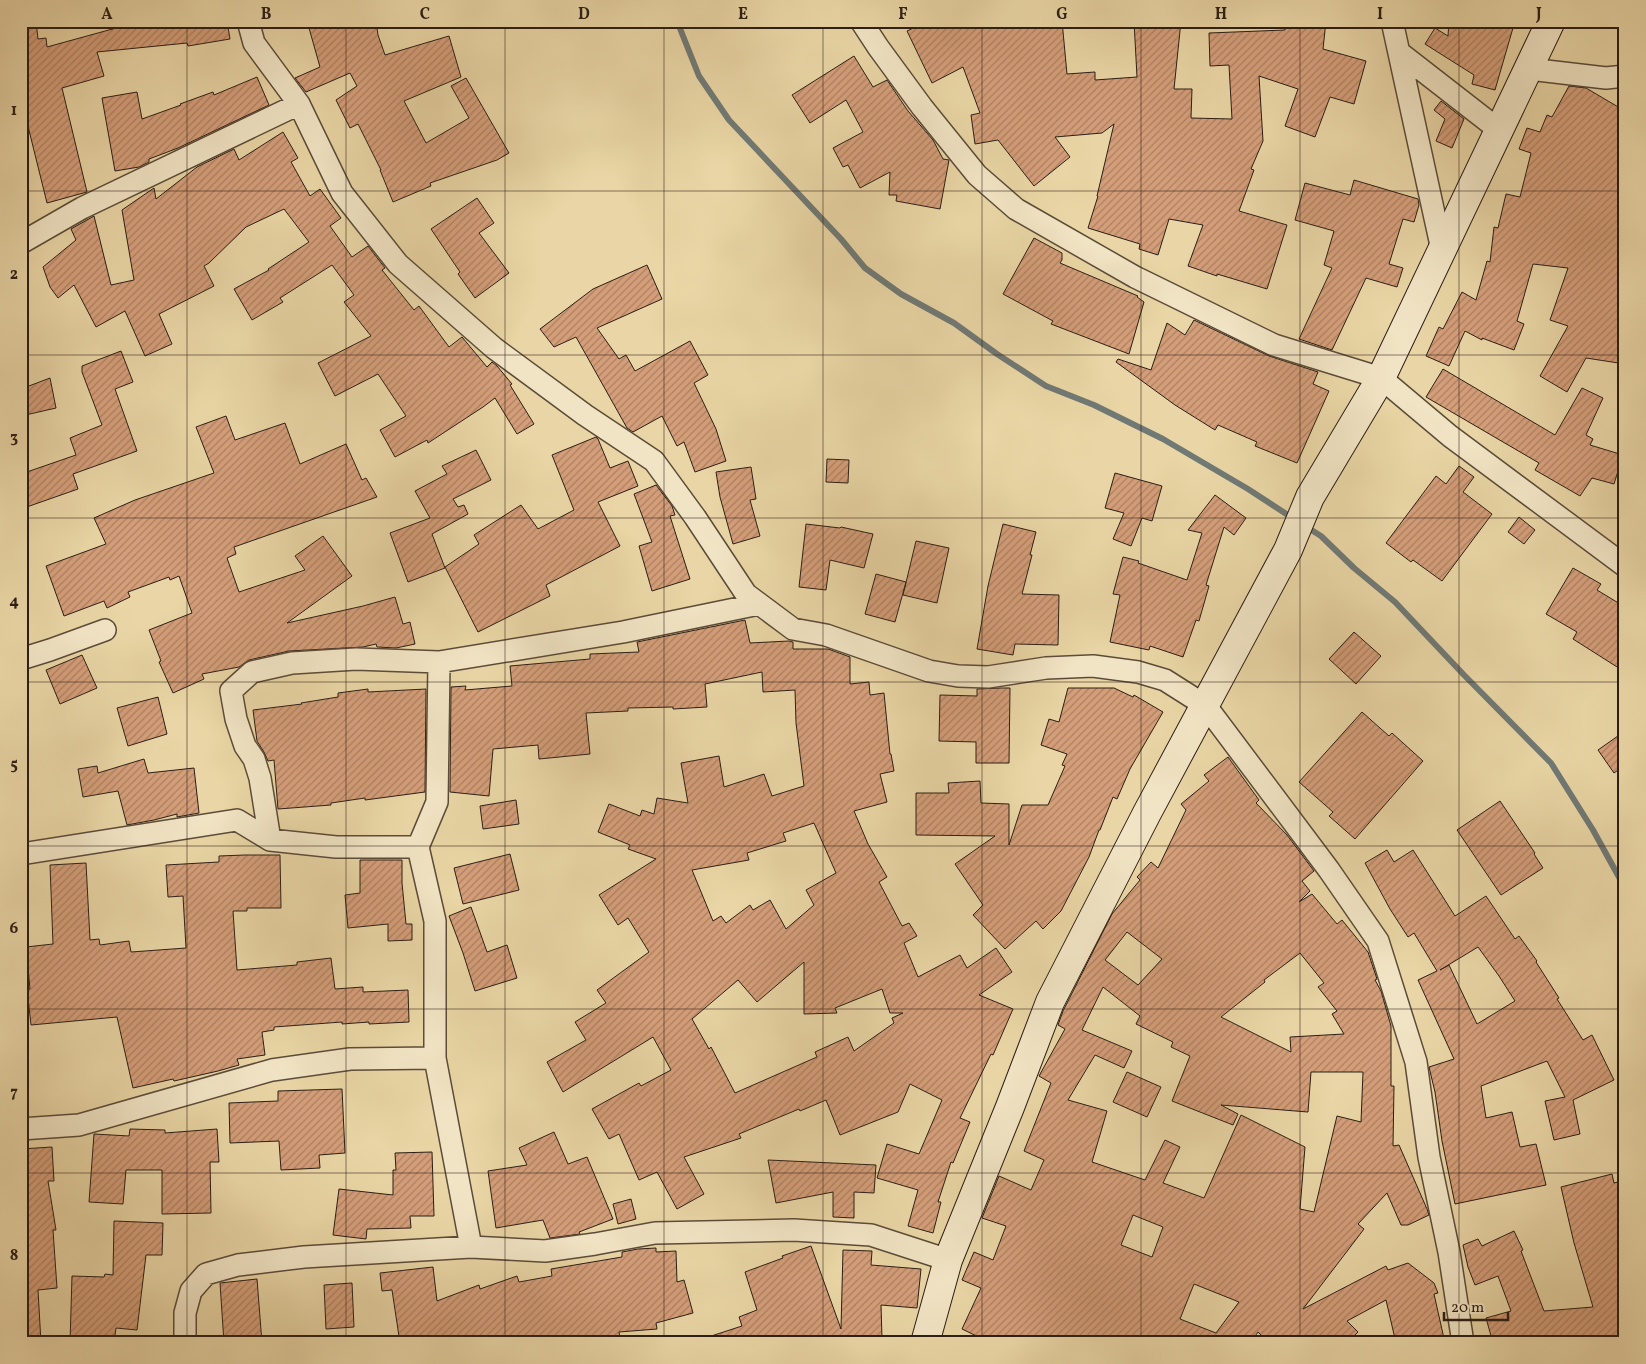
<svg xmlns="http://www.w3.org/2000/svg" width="1646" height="1364" font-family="Vollkorn,serif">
  <defs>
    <pattern id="building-hatch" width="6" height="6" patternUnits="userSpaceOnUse" patternTransform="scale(1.25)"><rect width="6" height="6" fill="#d49e79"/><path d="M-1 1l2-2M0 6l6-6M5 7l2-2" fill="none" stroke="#ac8062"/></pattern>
  </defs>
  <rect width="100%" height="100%" fill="#e9d5a5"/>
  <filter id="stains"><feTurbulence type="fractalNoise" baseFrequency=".004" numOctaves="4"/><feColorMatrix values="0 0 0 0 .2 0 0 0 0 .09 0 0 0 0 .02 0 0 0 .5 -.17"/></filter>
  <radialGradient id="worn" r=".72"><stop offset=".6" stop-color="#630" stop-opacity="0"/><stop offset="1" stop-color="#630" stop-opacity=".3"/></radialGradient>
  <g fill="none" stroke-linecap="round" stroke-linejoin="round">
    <path stroke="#707974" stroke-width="6" d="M 677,21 L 699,76 L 729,120 L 841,239 L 865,268 L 901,294 L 954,323 L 997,354 L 1046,386 L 1094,405 L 1163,439 L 1248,489 L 1294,519
      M 1305,526 L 1321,536 L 1354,568 L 1395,602 L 1464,675 L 1551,763 L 1593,830 L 1620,879 L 1625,883"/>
  </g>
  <path fill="url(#building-hatch)" stroke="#2c1e15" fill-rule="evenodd" d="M 21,21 L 36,21 L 38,39 L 46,38 L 47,47 L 116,28 L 115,21 L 227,21 L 230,39 L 188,46 L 187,43 L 97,52 L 104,76 L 62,88 L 87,192 L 47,203 L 21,98 Z
    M 307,21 L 376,21 L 378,35 L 385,55 L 449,36 L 461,77 L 404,101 L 426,143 L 469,118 L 451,86 L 466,78 L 509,153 L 497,160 L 430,183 L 431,186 L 393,202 L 380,170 L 381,170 L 358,124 L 350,128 L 336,100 L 357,86 L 350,73 L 306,92 L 295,78 L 320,67 Z
    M 928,21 L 1062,21 L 1067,74 L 1095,72 L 1095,80 L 1137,77 L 1134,21 L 1181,21 L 1174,89 L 1192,89 L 1191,118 L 1232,119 L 1229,65 L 1210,66 L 1209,33 L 1285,30 L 1285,21 L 1326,21 L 1323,49 L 1366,61 L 1354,104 L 1330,97 L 1315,137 L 1285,126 L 1298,89 L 1259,76 L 1263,141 L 1251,169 L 1254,170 L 1239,211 L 1287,225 L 1267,289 L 1217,274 L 1217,276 L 1188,266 L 1203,225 L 1169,219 L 1158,255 L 1139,249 L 1140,244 L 1088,228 L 1098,196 L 1097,196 L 1114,124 L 1102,133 L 1055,137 L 1070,157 L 1034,186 L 998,140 L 975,144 L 971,115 L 980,113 L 963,67 L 932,83 L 907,31 Z
    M 1449,21 L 1515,21 L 1495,90 L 1472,84 L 1474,75 L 1425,44 L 1435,28 L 1448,36 Z
    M 854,56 L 873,87 L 887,80 L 908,111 L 933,140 L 943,159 L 949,160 L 940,209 L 896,201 L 897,195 L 889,195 L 890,172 L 860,188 L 848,165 L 843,167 L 833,148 L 863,132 L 846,100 L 810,123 L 792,95 Z
    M 257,77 L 269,105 L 178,148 L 149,159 L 149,162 L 139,167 L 115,171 L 102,98 L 137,92 L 142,119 L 181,105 L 180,104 L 213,92 L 214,95 Z
    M 1569,86 L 1586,88 L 1625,111 L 1625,364 L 1586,358 L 1567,392 L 1540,376 L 1568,326 L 1550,320 L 1568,268 L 1533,264 L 1517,321 L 1524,324 L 1514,350 L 1482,338 L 1482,340 L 1465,331 L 1449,366 L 1426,356 L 1439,327 L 1443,329 L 1462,292 L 1476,300 L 1487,261 L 1490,262 L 1494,227 L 1498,228 L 1506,194 L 1520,197 L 1531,153 L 1519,149 L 1527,128 L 1540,132 L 1547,115 L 1552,117 Z
    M 1441,101 L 1464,119 L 1452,148 L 1436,141 L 1445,119 L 1434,110 Z
    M 283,132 L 298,158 L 291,162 L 310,196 L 320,189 L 341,218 L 330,226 L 352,257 L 368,246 L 385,268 L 382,270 L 414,310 L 419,306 L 449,347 L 462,337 L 487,367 L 492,362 L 497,366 L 512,384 L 510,385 L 534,424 L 517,434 L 495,398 L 483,407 L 428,443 L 427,440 L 395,457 L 380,430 L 406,416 L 378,374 L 335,396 L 318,363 L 371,336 L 344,302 L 354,295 L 332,265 L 280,298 L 283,302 L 252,320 L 234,289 L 269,270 L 268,269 L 309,242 L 284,209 L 246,227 L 209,263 L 204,266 L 214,286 L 159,314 L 172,344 L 145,356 L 125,311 L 96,327 L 74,285 L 58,298 L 50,287 L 43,267 L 76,240 L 71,229 L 94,216 L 111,285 L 134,280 L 122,210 L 154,188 L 156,199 L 197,167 L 234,149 L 239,160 Z
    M 1354,180 L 1418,199 L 1419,205 L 1414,222 L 1403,219 L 1389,264 L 1403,268 L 1397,287 L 1366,278 L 1332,350 L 1299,339 L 1332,268 L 1324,265 L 1334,231 L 1295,220 L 1305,183 L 1350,195 Z
    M 477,198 L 494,223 L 479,233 L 509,273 L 475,298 L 458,274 L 460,272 L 431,229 Z
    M 1034,238 L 1062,253 L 1062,260 L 1060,263 L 1138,296 L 1137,297 L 1144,302 L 1129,354 L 1051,324 L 1053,321 L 1003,294 Z
    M 647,265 L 662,299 L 597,328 L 619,359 L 626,355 L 635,371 L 690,341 L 708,375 L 694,383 L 716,429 L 726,461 L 695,472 L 684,442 L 677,446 L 662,416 L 633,432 L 627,428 L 576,337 L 554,347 L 540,329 L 593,289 Z
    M 1194,320 L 1269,356 L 1318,372 L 1313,384 L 1329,391 L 1297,463 L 1255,446 L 1257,442 L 1218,425 L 1215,430 L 1175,405 L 1116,362 L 1118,359 L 1151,370 L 1167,323 L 1185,335 Z
    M 121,351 L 133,382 L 115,389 L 137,451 L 73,474 L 78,489 L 21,509 L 21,474 L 76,455 L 70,438 L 102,425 L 82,372 L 82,366 Z
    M 1443,369 L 1555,435 L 1582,388 L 1603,398 L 1586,435 L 1593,439 L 1590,445 L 1623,455 L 1614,484 L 1592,478 L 1580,496 L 1535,470 L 1539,463 L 1426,397 Z
    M 50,378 L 56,408 L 21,416 L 21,389 Z
    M 226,416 L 235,440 L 285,423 L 300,464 L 346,444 L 362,480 L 366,478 L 377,497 L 234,547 L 236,554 L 227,558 L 239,592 L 305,570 L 295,556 L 323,536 L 352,576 L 287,623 L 363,606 L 395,597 L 403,624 L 410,622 L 415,644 L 396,648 L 377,647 L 376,644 L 363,647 L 289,651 L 249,660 L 239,667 L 202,674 L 204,679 L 173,693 L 159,662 L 161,661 L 149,630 L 192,613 L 179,576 L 170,580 L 169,577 L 128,592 L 130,597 L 107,608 L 104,601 L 64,616 L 46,566 L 106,544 L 94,518 L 135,500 L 214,473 L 196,427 Z
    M 596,437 L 598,439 L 610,468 L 628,461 L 638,486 L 598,502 L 620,546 L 546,585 L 550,596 L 478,632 L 445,567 L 479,544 L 474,535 L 521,505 L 538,529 L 574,510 L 552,455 Z
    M 476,450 L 491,480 L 453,499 L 458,507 L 464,505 L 468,514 L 432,534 L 445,568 L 408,582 L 390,533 L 430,518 L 415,491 L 447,474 L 442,466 Z
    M 827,459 L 849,460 L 848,483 L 826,482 Z
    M 1459,466 L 1474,477 L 1463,492 L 1492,514 L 1442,581 L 1413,560 L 1411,562 L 1386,543 L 1436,476 L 1446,484 Z
    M 751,467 L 756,499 L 750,500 L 760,536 L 733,544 L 720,497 L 716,472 Z
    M 1115,473 L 1162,486 L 1152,521 L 1142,518 L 1131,546 L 1113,539 L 1124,513 L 1105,508 Z
    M 656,485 L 672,506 L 675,515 L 670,516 L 690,579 L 652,591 L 639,546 L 652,542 L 634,494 Z
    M 1215,495 L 1246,518 L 1234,535 L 1224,527 L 1206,585 L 1209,586 L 1199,621 L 1196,620 L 1183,657 L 1150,646 L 1149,650 L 1110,642 L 1120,595 L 1113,594 L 1123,557 L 1139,561 L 1138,563 L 1187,580 L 1202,533 L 1188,530 Z
    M 1519,517 L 1535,530 L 1524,544 L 1508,532 Z
    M 806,524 L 840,528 L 841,527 L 873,534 L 864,568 L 830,560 L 826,590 L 799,587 Z
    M 1003,524 L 1036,532 L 1030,555 L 1032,555 L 1022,594 L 1059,595 L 1058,645 L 1015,644 L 1013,655 L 977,649 L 988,586 Z
    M 916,541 L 949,548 L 937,603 L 903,595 Z
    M 1573,568 L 1601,584 L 1597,590 L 1625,607 L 1625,672 L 1573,639 L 1577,632 L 1546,614 Z
    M 876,574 L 906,582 L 895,622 L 865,614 Z
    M 745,620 L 750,643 L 789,641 L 793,642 L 793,649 L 828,649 L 850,657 L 850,684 L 869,682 L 870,695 L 884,693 L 890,754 L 891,754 L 894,771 L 880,774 L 887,802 L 854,811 L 868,844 L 887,877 L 879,882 L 902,926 L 909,923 L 917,936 L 904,943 L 918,977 L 960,955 L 967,968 L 996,948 L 1012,972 L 979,995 L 1013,1009 L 993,1055 L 991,1054 L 960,1118 L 970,1122 L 953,1163 L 951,1162 L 938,1202 L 941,1202 L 933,1233 L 908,1226 L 918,1190 L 877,1178 L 887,1144 L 919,1154 L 942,1100 L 910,1084 L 898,1112 L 840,1135 L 826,1100 L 800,1111 L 799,1109 L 739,1134 L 741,1138 L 684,1157 L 704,1194 L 677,1209 L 657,1172 L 639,1180 L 619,1134 L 609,1139 L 592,1109 L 639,1083 L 641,1086 L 671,1070 L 653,1037 L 563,1092 L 547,1062 L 586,1040 L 575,1022 L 606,1003 L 597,990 L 649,952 L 628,918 L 618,925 L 599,895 L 656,859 L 628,849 L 630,845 L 598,832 L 609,804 L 640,816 L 642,810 L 654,814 L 657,798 L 688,803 L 681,763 L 719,756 L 724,787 L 764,774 L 772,796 L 804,786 L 796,723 L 795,690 L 763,692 L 762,672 L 705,684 L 707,707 L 673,709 L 673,707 L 628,708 L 628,711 L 586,713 L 590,754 L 539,759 L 538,745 L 493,749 L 489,796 L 450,792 L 451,687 L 466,686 L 465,690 L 512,686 L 510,666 L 590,659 L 590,654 L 639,652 L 637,642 ZM 814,823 L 836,873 L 806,890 L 814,905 L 786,929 L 770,900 L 753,910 L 750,905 L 726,923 L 721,916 L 713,921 L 692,870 L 749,860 L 747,853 L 786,841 L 783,833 ZM 804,962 L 804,1014 L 837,1013 L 835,1008 L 882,989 L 890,1013 L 903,1013 L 892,1018 L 894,1023 L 854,1051 L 848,1037 L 815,1052 L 817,1057 L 735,1093 L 711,1047 L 709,1049 L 692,1019 L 738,980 L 757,1002 Z
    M 1354,632 L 1381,656 L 1356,684 L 1329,659 Z
    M 82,655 L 97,688 L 60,704 L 46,670 Z
    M 1001,688 L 1010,688 L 1009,763 L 976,763 L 976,742 L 939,741 L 940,695 L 977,696 L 977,689 Z
    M 1068,688 L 1114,688 L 1133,697 L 1134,695 L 1163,712 L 1130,769 L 1117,799 L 1113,797 L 1100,830 L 1099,830 L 1089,857 L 1061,911 L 1043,929 L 1036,921 L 1005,949 L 973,915 L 983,905 L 955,864 L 995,836 L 916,835 L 916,793 L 949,793 L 948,783 L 980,781 L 981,803 L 1009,804 L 1009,845 L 1022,805 L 1048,805 L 1065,766 L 1062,765 L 1067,754 L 1041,745 L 1049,719 L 1059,722 Z
    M 368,689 L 368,692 L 426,689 L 425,792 L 365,800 L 365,798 L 331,803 L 331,805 L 278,809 L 274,760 L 268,761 L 264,752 L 257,741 L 253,710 L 302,704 L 301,703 L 338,697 L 338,693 Z
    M 158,697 L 167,734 L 128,746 L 117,708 Z
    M 1362,712 L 1389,736 L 1392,733 L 1423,761 L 1355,839 L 1329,816 L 1333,812 L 1299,782 Z
    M 1625,731 L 1625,765 L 1614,773 L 1598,750 Z
    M 1228,757 L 1259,800 L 1256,803 L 1287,835 L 1314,871 L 1302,881 L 1310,891 L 1299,902 L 1312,894 L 1337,924 L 1342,920 L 1368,952 L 1377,979 L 1375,980 L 1381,991 L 1391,1026 L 1391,1086 L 1394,1086 L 1393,1146 L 1399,1145 L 1427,1209 L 1429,1215 L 1408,1225 L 1401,1225 L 1387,1193 L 1358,1224 L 1364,1229 L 1303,1309 L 1386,1266 L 1388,1270 L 1408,1263 L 1434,1283 L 1438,1293 L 1434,1294 L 1445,1343 L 1396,1343 L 1386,1300 L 1347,1321 L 1358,1332 L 1347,1343 L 1269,1343 L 1258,1332 L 1250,1343 L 991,1343 L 962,1329 L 981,1288 L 962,1280 L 974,1252 L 993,1260 L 1006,1226 L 982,1218 L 999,1176 L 1031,1190 L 1044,1160 L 1024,1151 L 1051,1083 L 1039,1076 L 1065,1029 L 1058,1025 L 1063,1011 L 1112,914 L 1140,880 L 1137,877 L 1151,862 L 1158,868 L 1186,810 L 1181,804 L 1209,781 L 1204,775 ZM 1127,932 L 1162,959 L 1138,985 L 1105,960 ZM 1300,953 L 1324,983 L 1318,987 L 1337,1011 L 1332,1014 L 1344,1034 L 1290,1037 L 1291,1052 L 1221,1017 L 1265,982 L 1264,980 ZM 1103,987 L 1140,1016 L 1136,1024 L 1173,1042 L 1171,1047 L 1190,1056 L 1172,1101 L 1233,1125 L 1238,1114 L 1221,1105 L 1308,1112 L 1311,1072 L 1363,1072 L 1361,1122 L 1337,1116 L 1314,1212 L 1300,1209 L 1305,1147 L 1241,1115 L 1204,1198 L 1163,1183 L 1180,1147 L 1165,1140 L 1145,1180 L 1092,1162 L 1107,1111 L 1068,1100 L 1095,1055 L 1124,1068 L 1132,1051 L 1082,1030 ZM 1133,1215 L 1163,1227 L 1152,1257 L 1121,1245 ZM 1194,1284 L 1239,1302 L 1216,1333 L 1180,1319 Z
    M 144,759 L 148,773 L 194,768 L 199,813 L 177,817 L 177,814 L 154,820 L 127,825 L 118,791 L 83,797 L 78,769 L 97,766 L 98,773 Z
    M 516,800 L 519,824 L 483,829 L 480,806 Z
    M 1500,801 L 1535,853 L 1534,854 L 1543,868 L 1501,895 L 1457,830 Z
    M 1387,850 L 1394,862 L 1413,850 L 1455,916 L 1486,896 L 1515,939 L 1519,936 L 1537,961 L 1536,962 L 1559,998 L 1557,999 L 1583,1040 L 1592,1035 L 1614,1080 L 1573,1100 L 1580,1134 L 1554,1140 L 1545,1101 L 1565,1097 L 1547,1061 L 1481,1086 L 1486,1118 L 1512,1112 L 1520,1147 L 1536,1144 L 1546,1185 L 1455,1204 L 1442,1141 L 1435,1092 L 1429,1067 L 1454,1059 L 1418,980 L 1437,971 L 1414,933 L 1408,937 L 1390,909 L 1365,863 ZM 1478,947 L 1499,976 L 1515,1001 L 1477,1024 L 1449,965 L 1440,970 Z
    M 510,854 L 519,890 L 463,904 L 454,868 Z
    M 245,855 L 280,855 L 281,908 L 247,908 L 247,911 L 233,911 L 237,970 L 297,965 L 297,962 L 331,958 L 335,989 L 363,987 L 363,992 L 408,990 L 409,1022 L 369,1024 L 369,1022 L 342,1024 L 342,1022 L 274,1027 L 274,1030 L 262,1032 L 265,1055 L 237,1059 L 239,1065 L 218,1071 L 174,1081 L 173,1079 L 133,1088 L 117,1017 L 31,1025 L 27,989 L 30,989 L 26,947 L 53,944 L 50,865 L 86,863 L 90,940 L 99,939 L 100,945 L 129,941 L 131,952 L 186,948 L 183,896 L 168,897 L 166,865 L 219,862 L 219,856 Z
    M 360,860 L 402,860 L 402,883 L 406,924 L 412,924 L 412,940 L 388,941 L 388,924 L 348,928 L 345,895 L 360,893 Z
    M 471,907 L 487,952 L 507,945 L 517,978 L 475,991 L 463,953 L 449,916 Z
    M 1127,1072 L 1161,1087 L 1147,1117 L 1113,1102 Z
    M 342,1089 L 345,1153 L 319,1155 L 320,1168 L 281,1170 L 279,1141 L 230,1143 L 229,1103 L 278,1101 L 278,1091 Z
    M 130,1129 L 165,1130 L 165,1133 L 217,1129 L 219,1162 L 210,1162 L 211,1213 L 162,1214 L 162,1170 L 126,1170 L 123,1204 L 89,1202 L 94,1134 L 129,1136 Z
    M 554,1132 L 568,1164 L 587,1157 L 613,1219 L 579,1232 L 580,1234 L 550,1238 L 543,1220 L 496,1228 L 488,1171 L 527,1165 L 519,1148 Z
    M 52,1147 L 54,1181 L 48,1181 L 56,1230 L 53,1230 L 57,1288 L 38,1290 L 41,1343 L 21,1343 L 21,1149 Z
    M 432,1152 L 434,1216 L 410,1216 L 411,1228 L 367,1229 L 366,1239 L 333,1235 L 339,1189 L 393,1195 L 393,1170 L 396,1170 L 395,1153 Z
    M 768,1160 L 876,1165 L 874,1193 L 854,1192 L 854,1218 L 833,1217 L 833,1192 L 776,1203 Z
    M 1612,1174 L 1614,1183 L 1625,1180 L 1625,1343 L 1493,1343 L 1486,1318 L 1511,1311 L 1498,1276 L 1475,1285 L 1468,1267 L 1463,1245 L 1478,1239 L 1482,1246 L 1514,1231 L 1523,1250 L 1521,1251 L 1544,1311 L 1593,1307 L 1574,1243 L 1561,1187 Z
    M 631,1199 L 636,1219 L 618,1224 L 613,1204 Z
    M 114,1221 L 163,1223 L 162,1255 L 146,1255 L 137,1330 L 116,1328 L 114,1343 L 70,1343 L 72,1276 L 104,1277 L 105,1274 L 113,1275 Z
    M 811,1246 L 841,1329 L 843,1250 L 872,1251 L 871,1265 L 921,1269 L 917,1308 L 881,1305 L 882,1339 L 845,1341 L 846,1343 L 703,1343 L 702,1339 L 742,1326 L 739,1317 L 757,1310 L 745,1272 L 783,1258 L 782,1256 Z
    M 656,1248 L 656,1252 L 676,1251 L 677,1282 L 684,1280 L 693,1313 L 656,1323 L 657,1329 L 619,1332 L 620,1338 L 577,1340 L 570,1343 L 400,1343 L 392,1290 L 382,1291 L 380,1273 L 433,1267 L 437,1301 L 479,1285 L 480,1289 L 517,1276 L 519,1282 L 552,1276 L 551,1269 L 622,1257 L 622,1252 L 638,1249 Z
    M 257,1279 L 262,1343 L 224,1343 L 220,1283 Z
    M 352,1283 L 354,1327 L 326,1329 L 324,1285 Z"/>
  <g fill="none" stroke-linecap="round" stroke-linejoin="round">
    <g stroke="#5b4c39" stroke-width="24">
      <path id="minor" d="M 248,21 L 254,43 L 299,104 L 342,193 L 398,264 L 494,348 L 585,415 L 654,461 L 695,517 L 746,594 L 793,629 L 826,635 L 929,671 L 958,676 L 988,677 L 1046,668 L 1093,666 L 1138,672 L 1165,680 L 1206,706 L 1329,870 L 1378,941 L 1416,1062 L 1429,1157 L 1449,1252 L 1463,1343
        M 861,21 L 878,47 L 922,107 L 977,175 L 1016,209 L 1135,277 L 1274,345 L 1381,378 L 1450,436 L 1625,566
        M 1392,21 L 1442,250
        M 1400,53 L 1499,130
        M 1529,69 L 1606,78 L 1625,76
        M 21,243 L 82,208 L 299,104
        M 21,659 L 50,650 L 105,630
        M 439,662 L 437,802 L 418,847 L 435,921 L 435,1058 L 471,1247
        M 270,840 L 260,778 L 254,759 L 245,746 L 236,719 L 231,691 L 252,672 L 292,663 L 356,659 L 439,662 L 623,632 L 759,604
        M 21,854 L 237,820 L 270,840 L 336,847 L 418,847
        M 21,1129 L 79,1125 L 272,1070 L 350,1059 L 435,1058
        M 185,1343 L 185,1313 L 191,1291 L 206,1274 L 238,1265 L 304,1257 L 471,1247 L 545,1251 L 595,1244 L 655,1233 L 794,1230 L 871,1235 L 948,1260"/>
    </g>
    <g stroke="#2c1e15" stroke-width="30">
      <path id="secondary" d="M 925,1343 L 948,1260 L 1010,1107 L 1050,1002 L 1147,813 L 1288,550 L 1310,497 L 1381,378 L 1551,21"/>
    </g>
    <use href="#minor" stroke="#f1e4c4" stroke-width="21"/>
    <use href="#secondary" stroke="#f1e4c4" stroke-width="28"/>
  </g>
  <path fill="none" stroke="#2c1e15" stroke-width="1" stroke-opacity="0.55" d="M 187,21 L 187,1343M 346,21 L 346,1343M 505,21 L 505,1343M 664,21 L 664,1343M 823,21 L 823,1343M 982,21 L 982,1343M 1141,21 L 1141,1343M 1300,21 L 1300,1343M 1459,21 L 1459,1343M 21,191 L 1625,191M 21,355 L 1625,355M 21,518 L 1625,518M 21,682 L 1625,682M 21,846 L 1625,846M 21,1009 L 1625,1009M 21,1173 L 1625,1173"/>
  <rect width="1646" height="1364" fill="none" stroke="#e9d5a5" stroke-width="55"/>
  <path d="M1444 1312v8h64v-8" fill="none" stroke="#2c1e15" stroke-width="2.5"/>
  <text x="1451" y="1312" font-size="15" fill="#2c1e15" stroke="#f1e4c4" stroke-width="4" paint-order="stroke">20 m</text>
  <rect x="28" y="28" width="1590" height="1308" fill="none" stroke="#2c1e15" stroke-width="2"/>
  <g font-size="16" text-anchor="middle" font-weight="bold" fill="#2c1e15">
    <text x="107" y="19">A</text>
    <text x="266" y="19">B</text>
    <text x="425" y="19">C</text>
    <text x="584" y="19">D</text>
    <text x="743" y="19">E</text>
    <text x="903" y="19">F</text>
    <text x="1062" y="19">G</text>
    <text x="1221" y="19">H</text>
    <text x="1380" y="19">I</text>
    <text x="1539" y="19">J</text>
    <text x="14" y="115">1</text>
    <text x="14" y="279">2</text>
    <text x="14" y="442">3</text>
    <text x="14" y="606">4</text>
    <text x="14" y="769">5</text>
    <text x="14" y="933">6</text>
    <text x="14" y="1097">7</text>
    <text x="14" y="1260">8</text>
  </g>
  <rect width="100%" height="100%" filter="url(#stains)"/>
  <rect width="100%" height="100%" fill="url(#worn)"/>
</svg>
